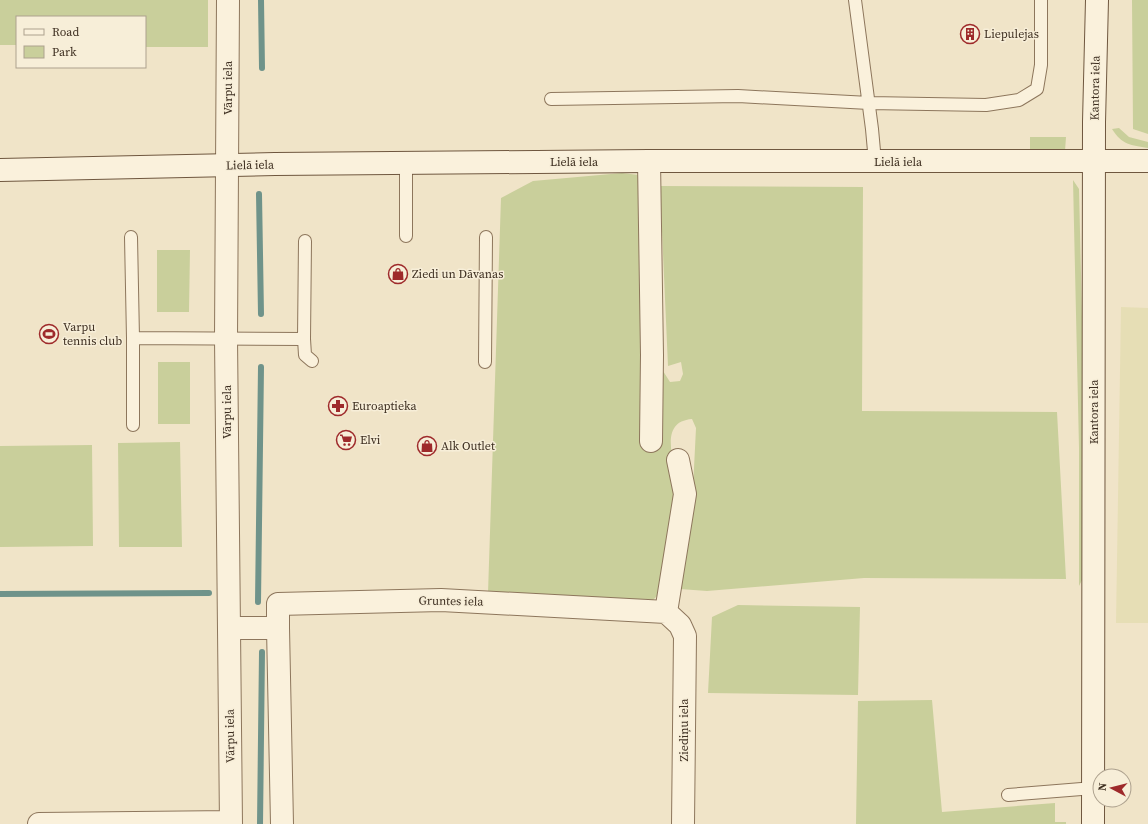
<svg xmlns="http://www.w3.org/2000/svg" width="1148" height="824" font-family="'Source Serif 4',serif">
  <rect width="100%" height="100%" fill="#f0e4c8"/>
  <path fill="#e6deb5" d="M 1121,307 L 1148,308 L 1148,623 L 1116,623 Z"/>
  <path fill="#c9cf9b" d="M 0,0 L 208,0 L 208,47 L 145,47 L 145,17 L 17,17 L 17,45 L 0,45 Z
    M 1132,0 L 1148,0 L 1148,134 L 1133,129 Z
    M 1119,128 L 1129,137 L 1148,142 L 1148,148 C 1131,145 1122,145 1112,129 Z
    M 1030,137 L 1066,137 L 1065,151 L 1038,153 L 1030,150 Z
    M 622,173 L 639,175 L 650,370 L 663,371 L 670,382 L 680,381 L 683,374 L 681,362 L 668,366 L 660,186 L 863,187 L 862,411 L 1057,412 L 1066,579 L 864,578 L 707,591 L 680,589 L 692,508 L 696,428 L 692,419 C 656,422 677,464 676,487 C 676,491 674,495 673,499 C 672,503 673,507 673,511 L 660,593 L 652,601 L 488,593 L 501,198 L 533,181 Z
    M 1073,180 L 1079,189 L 1085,444 L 1085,574 L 1079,586 L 1079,448 Z
    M 157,250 L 190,250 L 189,312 L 157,312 Z
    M 158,362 L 190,362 L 190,424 L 158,424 Z
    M 180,442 L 182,547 L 119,547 L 118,443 Z
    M 92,445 L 93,546 L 0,547 L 0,446 Z
    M 738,605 L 860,607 L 858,695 L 708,693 L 712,617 Z
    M 932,700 L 942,812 L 1055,803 L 1055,822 L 1066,822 L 1066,824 L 856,824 L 858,701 Z"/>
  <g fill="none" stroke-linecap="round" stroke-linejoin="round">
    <path stroke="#6f938a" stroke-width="6" d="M 261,0 L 262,68
      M 259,194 L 261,314
      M 0,594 L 209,593
      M 258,602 L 261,367
      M 260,824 L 262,652"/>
    <g stroke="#8d765c" stroke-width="14">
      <path id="lane" d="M 855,0 L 872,129 L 875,162
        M 551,99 L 738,96 L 869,103 L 986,105 L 1019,100 L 1037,89 L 1041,65 L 1041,0
        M 406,236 L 406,163
        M 131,237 L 133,338 L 304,339 L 305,355 L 312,361
        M 133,338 L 133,425
        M 304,339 L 305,241
        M 485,362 L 486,237
        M 1008,795 L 1094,788"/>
    </g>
    <g stroke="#8d765c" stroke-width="24">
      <path id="street" d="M 228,0 L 226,338 L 231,824
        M 649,161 L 652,355 L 651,441
        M 666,612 L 685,494 L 678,460
        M 229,628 L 278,628 L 278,604 L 441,600 L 666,612 L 680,625 L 685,636 L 683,824
        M 278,628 L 282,824
        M 39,824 L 231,822"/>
    </g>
    <g stroke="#6f573f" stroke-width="24">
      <path id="secondary" d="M 0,170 L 275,164 L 649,161 L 1148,161
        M 1093,824 L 1094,122 L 1097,0"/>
    </g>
    <use href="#lane" stroke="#faf1dc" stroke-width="12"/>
    <use href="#street" stroke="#faf1dc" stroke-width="22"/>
    <use href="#secondary" stroke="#faf1dc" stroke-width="22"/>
  </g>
  <defs>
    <g id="building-ring" transform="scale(1)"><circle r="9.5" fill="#f7eed8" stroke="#9e2a2b" stroke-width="1.5"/><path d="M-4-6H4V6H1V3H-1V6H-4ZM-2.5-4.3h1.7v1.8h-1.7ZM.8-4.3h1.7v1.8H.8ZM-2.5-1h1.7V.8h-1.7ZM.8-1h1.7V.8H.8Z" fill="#9e2a2b"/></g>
    <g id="shop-ring" transform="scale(1)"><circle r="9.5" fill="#f7eed8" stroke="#9e2a2b" stroke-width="1.5"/><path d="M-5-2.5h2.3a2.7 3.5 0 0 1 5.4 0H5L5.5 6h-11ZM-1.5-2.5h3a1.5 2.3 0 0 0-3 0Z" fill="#9e2a2b"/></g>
    <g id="stadium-ring" transform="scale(1)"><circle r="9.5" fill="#f7eed8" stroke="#9e2a2b" stroke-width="1.5"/><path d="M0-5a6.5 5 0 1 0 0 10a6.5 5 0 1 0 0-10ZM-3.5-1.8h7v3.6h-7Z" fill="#9e2a2b"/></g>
    <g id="pharmacy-ring" transform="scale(1)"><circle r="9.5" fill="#f7eed8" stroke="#9e2a2b" stroke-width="1.5"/><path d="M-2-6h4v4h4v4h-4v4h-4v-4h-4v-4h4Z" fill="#9e2a2b"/></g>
    <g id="supermarket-ring" transform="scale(1)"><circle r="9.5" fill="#f7eed8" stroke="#9e2a2b" stroke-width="1.5"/><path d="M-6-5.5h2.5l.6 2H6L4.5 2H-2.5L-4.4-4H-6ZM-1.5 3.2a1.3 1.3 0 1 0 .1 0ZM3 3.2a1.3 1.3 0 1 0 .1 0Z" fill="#9e2a2b"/></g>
  </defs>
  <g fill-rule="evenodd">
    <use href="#building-ring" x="970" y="34"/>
    <use href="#shop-ring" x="398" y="274"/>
    <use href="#stadium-ring" x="49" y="334"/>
    <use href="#pharmacy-ring" x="338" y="406"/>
    <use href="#supermarket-ring" x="346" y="440"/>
    <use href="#shop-ring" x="427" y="446"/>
  </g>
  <g text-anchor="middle" stroke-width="3" stroke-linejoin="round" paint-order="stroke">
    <g font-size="12" fill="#3d2e20" stroke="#f7eed8" text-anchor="start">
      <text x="984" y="38">Liepulejas</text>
      <text x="412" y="278">Ziedi un Dāvanas</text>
      <text x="63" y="331">Varpu<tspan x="63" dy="14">tennis club</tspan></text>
      <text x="352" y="410">Euroaptieka</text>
      <text x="360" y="444">Elvi</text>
      <text x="441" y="450">Alk Outlet</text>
    </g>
    <g font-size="12" fill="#3d2e20" stroke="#f7eed8">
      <text transform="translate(228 88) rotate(-90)" y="4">Vārpu iela</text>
      <text transform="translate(1095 88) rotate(-89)" y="4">Kantora iela</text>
      <text x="574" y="166">Lielā iela</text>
      <text x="898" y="166">Lielā iela</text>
      <text transform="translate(250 165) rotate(-1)" y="4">Lielā iela</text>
      <text transform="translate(227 412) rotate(-90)" y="4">Vārpu iela</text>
      <text transform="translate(1094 412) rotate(-90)" y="4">Kantora iela</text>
      <text transform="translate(451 601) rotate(1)" y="4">Gruntes iela</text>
      <text transform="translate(684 730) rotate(-90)" y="4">Ziediņu iela</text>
      <text transform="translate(230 736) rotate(-91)" y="4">Vārpu iela</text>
    </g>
  </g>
  <rect x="16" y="16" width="130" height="52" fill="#f7eed8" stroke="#ada18e"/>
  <rect x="24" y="29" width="20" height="6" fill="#faf1dc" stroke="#ada18e"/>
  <text x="52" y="36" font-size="12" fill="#3d2e20">Road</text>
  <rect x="24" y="46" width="20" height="12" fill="#c9cf9b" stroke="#ada18e"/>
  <text x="52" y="56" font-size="12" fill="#3d2e20">Park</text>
  <g transform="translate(1112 788) rotate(277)"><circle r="19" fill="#f7eed8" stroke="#ada18e"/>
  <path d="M0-3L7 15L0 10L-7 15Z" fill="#9e2a2b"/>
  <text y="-6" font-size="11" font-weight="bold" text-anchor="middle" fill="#3d2e20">N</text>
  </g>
</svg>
